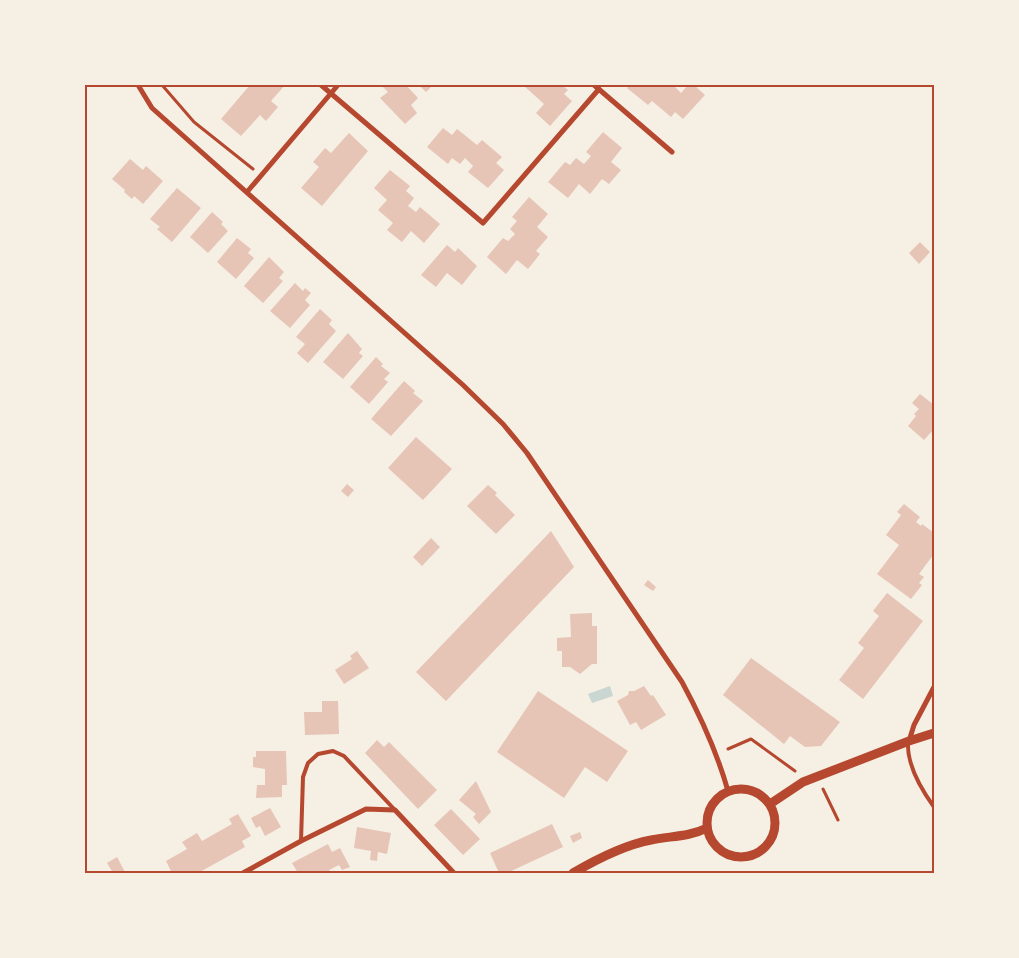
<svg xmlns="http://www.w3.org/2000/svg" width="1019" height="958" font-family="'DejaVu Sans',sans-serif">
  <rect width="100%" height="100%" fill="#f6efe4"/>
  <path fill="#c9d6d2" d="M 610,686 L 613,696 L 592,703 L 588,694 Z"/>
  <path fill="#e6c5b7" d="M 250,85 L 285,85 L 271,101 L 278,107 L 266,121 L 260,115 L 241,136 L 221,119 Z
    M 381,85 L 406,85 L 418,98 L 411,105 L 417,113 L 405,124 L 380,98 L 388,92 Z
    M 419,85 L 433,85 L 426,92 Z
    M 523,85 L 562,85 L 568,90 L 564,94 L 572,101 L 550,126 L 536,113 L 544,104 Z
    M 630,85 L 662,85 L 664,86 L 665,85 L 673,85 L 681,93 L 688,85 L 694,85 L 705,95 L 683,119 L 675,112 L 671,117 L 652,101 L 648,105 L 627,88 Z
    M 443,128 L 452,135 L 457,129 L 477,145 L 482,140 L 502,157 L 496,163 L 504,170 L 488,188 L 468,172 L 473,166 L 465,158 L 460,164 L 452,158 L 448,164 L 427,147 Z
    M 603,132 L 622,148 L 611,162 L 621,170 L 609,184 L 602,179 L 590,194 L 579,184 L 568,198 L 548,182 L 565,162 L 570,165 L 576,158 L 584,164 L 591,156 L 586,152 Z
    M 349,133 L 368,151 L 322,206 L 301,188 L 319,167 L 313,162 L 325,148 L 331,153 Z
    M 130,159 L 143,170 L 146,166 L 163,181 L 143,204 L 134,196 L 132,199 L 124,192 L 125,190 L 112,179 Z
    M 390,170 L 410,186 L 406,191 L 414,198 L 408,206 L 416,212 L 420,207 L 440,224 L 424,243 L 411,231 L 402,242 L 387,230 L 393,223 L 378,210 L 387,200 L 374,188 Z
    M 177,188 L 201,208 L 172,242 L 157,229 L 160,227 L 150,219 Z
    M 529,197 L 548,214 L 537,227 L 548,237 L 536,251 L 540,254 L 528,269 L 517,260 L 506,274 L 487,257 L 503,238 L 508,241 L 515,234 L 510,229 L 517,221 L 512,217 Z
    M 212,212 L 223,222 L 221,224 L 228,231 L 208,253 L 190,237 Z
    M 237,238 L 251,249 L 248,253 L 254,258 L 236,279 L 217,262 Z
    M 920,242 L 930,252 L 919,264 L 909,253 Z
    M 447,245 L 455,252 L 458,248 L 477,266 L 462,285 L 447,273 L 436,287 L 421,275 Z
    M 269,257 L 284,272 L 279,278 L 283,281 L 263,303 L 244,286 Z
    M 295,283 L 303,291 L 305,288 L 311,293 L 305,300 L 310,305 L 290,328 L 270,311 Z
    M 320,309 L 332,320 L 329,324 L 336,331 L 308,363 L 297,353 L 305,344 L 296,337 Z
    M 348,333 L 362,349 L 359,353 L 363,356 L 343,379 L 323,362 Z
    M 376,357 L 383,364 L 381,366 L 390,373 L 384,379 L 388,382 L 369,404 L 350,387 Z
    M 404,381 L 415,391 L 413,393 L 423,401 L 391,436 L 371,419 Z
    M 920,394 L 934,405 L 934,429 L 924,440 L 908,426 L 916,416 L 914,414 L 919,409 L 912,403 Z
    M 416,437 L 452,469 L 423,500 L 388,468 Z
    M 347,484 L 354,490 L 348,497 L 341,491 Z
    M 488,485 L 497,493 L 495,495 L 515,515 L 496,534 L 467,506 Z
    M 904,504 L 920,517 L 916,522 L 921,526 L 922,524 L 934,533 L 934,554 L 919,574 L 924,577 L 919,583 L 922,585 L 911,599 L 877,574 L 899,545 L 886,535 L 901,515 L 897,512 Z
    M 551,531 L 574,567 L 446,701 L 416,672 Z
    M 431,538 L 440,547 L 422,566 L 413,557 Z
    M 648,580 L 656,587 L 653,591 L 644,585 Z
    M 887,593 L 923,621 L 863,699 L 839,680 L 864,648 L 858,643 L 879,616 L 873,611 Z
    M 592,613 L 592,626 L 597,626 L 597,664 L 592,664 L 580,674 L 570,667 L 562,667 L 562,651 L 557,651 L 557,638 L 571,637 L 570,614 Z
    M 357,651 L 369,668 L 344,684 L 335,670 L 352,659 L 350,656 Z
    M 751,658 L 840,722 L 821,746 L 805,747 L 790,736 L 784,744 L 723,695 Z
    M 644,686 L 651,696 L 653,695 L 666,715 L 641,730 L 636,722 L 630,725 L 617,701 L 628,695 L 629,691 L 634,691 Z
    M 538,691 L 628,751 L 607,782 L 585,767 L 564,798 L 497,752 Z
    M 322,701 L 338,701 L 339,734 L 305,735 L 304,712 L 322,712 Z
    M 377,740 L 384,747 L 389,742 L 437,790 L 418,809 L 365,753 Z
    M 256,751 L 286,751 L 287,785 L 282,785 L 282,797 L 256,798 L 257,785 L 265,785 L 265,769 L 253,767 L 253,757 L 256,757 Z
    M 476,781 L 491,812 L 479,824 L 473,817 L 476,814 L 459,800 Z
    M 270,808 L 281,827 L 265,836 L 260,826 L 256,828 L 251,818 Z
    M 451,809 L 480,839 L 463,855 L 434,825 Z
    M 238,814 L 251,836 L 242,841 L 245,847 L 198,873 L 181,873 L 180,871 L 172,873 L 166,861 L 187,849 L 182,842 L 197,833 L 202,841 L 232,824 L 229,819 Z
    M 552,824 L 563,847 L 507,873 L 499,873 L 490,853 Z
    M 357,827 L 391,833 L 387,854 L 378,852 L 377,861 L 370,860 L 371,851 L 354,848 Z
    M 580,832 L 582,838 L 573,843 L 570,836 Z
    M 328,844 L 332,852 L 340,848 L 350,867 L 342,870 L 339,865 L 329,870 L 331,873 L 298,873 L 292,863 Z
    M 117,857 L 125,872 L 122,873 L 113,873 L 107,863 Z"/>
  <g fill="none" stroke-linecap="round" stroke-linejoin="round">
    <path stroke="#b5482f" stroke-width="3" d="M 162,85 L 194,122 L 253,169
      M 728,749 L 751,739 L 795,771
      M 823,789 L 838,820"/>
    <path stroke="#b5482f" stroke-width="4" d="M 908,743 C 907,766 921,789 934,807
      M 301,841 L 303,777 L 308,763 L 318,754 L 333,751 L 344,756 L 395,810"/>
    <path stroke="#b5482f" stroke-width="5" d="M 138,85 L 152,108 L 463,385 L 503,424 L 527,453 L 682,682 C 701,717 717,752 728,791
      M 321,85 L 483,223 L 599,89
      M 594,85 L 672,152
      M 247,192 L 338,85
      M 909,741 L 914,725 L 934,687
      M 243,873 L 301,841 L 366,809 L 395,810 L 454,873"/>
    <path stroke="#b5482f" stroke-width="9" d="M707 823a34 34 0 1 1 68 0a34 34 0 1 1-68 0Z
      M 770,804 L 803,782 L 909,741 L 934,733
      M 573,873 C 597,859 624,845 651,840 C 670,836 689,837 707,828"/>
  </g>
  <rect width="1019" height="958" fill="none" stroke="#f6efe4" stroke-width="172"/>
  <rect x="86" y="86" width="847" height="786" fill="none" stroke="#b5482f" stroke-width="2"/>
</svg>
